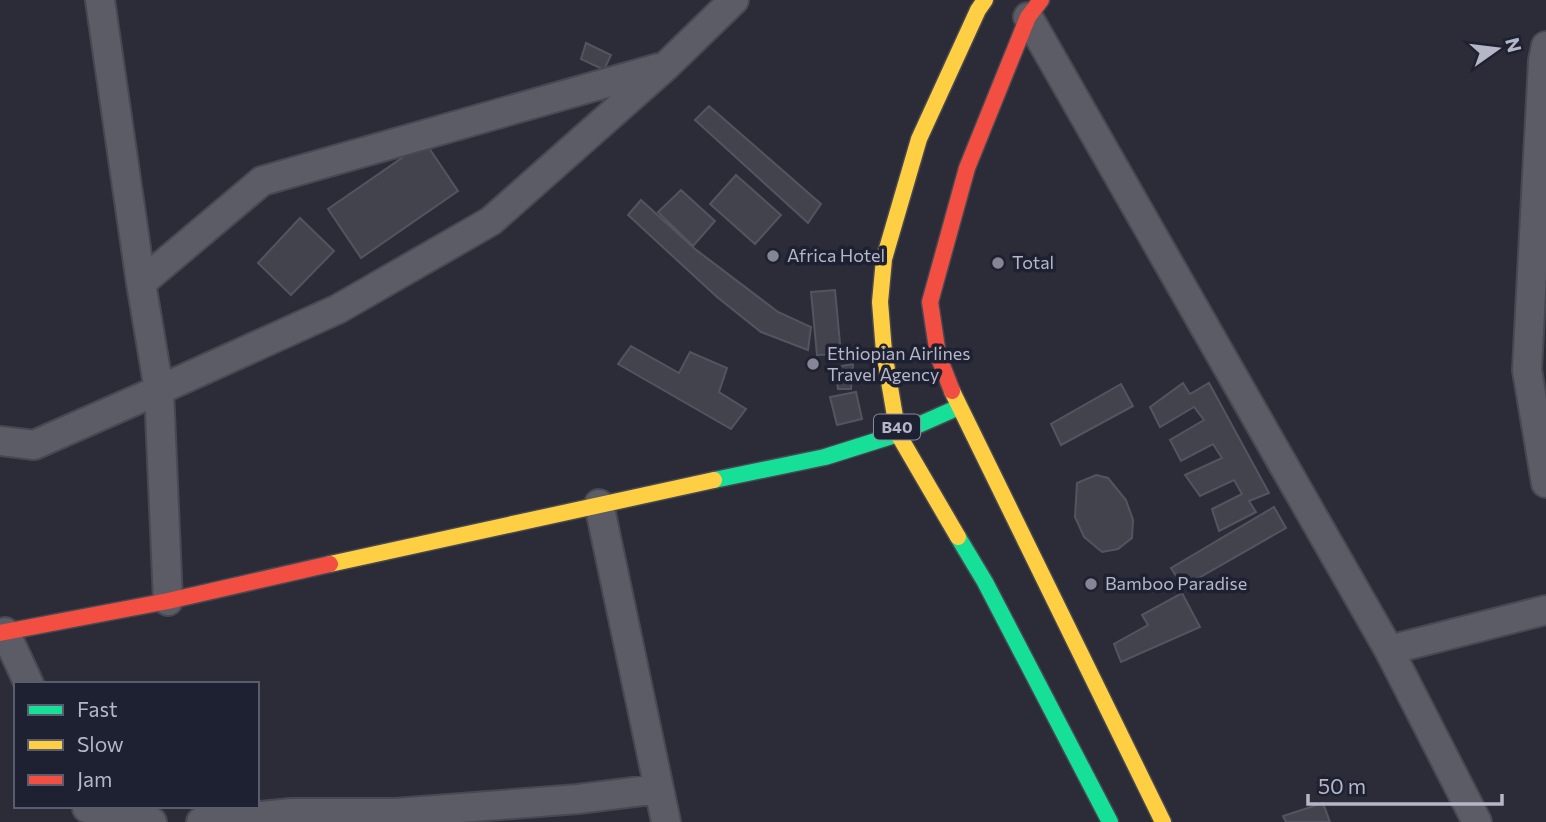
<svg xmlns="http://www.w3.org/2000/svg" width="1546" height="822" font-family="Commissioner,sans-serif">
  <rect width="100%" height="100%" fill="#2b2c37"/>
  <path fill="#42434d" stroke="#53545f" stroke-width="2" d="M 586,43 L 611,55 L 604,70 L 581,59 Z
    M 709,106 L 821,204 L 808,223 L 695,120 Z
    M 425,142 L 458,191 L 361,258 L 328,209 Z
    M 736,175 L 781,215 L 755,244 L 710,204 Z
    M 681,190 L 715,221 L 693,246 L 658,212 Z
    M 641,200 L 695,249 L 778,312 L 811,327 L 808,350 L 761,332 L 717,297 L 628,215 Z
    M 300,218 L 334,251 L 291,295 L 258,263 Z
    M 835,290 L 841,354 L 817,355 L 811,292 Z
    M 631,346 L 679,373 L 690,352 L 727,368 L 719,392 L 746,409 L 731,429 L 618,364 Z
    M 853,364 L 851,389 L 838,389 L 836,367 Z
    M 1183,383 L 1190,394 L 1209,383 L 1269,493 L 1249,501 L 1256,512 L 1219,531 L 1212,509 L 1242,494 L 1234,480 L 1200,496 L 1185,475 L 1222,458 L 1213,444 L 1181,461 L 1170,440 L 1204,420 L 1194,407 L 1160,427 L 1150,407 Z
    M 1121,384 L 1133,406 L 1061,445 L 1051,424 Z
    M 856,392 L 862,419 L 837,425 L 830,397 Z
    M 1096,475 L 1108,478 L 1126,500 L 1133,520 L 1132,538 L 1118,549 L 1102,552 L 1084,537 L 1075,517 L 1077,483 Z
    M 1274,507 L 1286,528 L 1183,587 L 1171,568 Z
    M 1182,593 L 1200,627 L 1121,662 L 1114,644 L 1148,625 L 1142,615 Z
    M 1323,803 L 1330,822 L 1286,822 L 1283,816 Z"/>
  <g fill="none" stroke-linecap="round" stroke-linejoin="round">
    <g stroke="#474851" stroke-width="32">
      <path id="street" d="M 100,0 L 141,283 L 159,390 L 168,601
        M 1028,17 L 1389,650 L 1477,822
        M 1546,46 L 1543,61 L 1527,370 L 1546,483
        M 141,283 L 262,181 L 659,68
        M 0,441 L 34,445 L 159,390 L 338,309 L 491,221 L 666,66 L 734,0
        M 599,504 L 666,822
        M 5,632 L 29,684
        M 1389,650 L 1546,610
        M 87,808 L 152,822
        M 201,822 L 291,813 L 395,813 L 578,799 L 658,789"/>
    </g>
    <g stroke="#474851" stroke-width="19">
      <path id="fast" d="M 714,480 L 825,457 L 898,434 L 959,407
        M 958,537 L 985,582 L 1110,822"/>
    </g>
    <g stroke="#474851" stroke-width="19">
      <path id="slow" d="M 952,391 L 1163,822
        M 958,537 L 898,434 L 884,352 L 880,302 L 884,259 L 919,139 L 978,10 L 985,0
        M 330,564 L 714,480"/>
    </g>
    <g stroke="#474851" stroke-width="19">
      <path id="jam" d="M 952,391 L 938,355 L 930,302 L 967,168 L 1028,17 L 1041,0
        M 0,633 L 168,601 L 330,564"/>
    </g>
    <use href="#street" stroke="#5b5c65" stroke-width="28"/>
    <use href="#fast" stroke="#16e098" stroke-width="16"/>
    <use href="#slow" stroke="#ffcf43" stroke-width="16"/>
    <use href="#jam" stroke="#f24e42" stroke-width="16"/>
  </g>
  <g fill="#858695" stroke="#1e2132" stroke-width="2.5">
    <circle cx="773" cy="256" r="7"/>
    <circle cx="998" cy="263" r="7"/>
    <circle cx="813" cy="364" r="7"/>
    <circle cx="1091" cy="584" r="7"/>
  </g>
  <g text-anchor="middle" stroke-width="7" stroke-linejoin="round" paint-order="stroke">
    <rect fill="#1e2132" stroke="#888a9b" stroke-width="2" x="874" y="414.5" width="46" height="25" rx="5"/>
    <g font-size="16" font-weight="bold" fill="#b5b7c8">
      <text x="897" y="433">B40</text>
    </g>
    <g font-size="18" fill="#b5b7c8" stroke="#1e2132" text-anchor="start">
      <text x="787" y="262">Africa Hotel</text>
      <text x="1012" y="269">Total</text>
      <text x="827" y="360">Ethiopian Airlines<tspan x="827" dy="21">Travel Agency</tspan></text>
      <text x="1105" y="590">Bamboo Paradise</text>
    </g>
  </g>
  <rect x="14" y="682" width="245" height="126" fill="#1e2132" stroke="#5a5d6e" stroke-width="2"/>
  <rect x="28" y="705" width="35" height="10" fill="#16e098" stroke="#5a5d6e" stroke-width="2"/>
  <text x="77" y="717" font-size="21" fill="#b5b7c8">Fast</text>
  <rect x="28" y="740" width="35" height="10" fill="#ffcf43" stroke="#5a5d6e" stroke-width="2"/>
  <text x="77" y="752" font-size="21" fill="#b5b7c8">Slow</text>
  <rect x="28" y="775" width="35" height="10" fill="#f24e42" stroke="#5a5d6e" stroke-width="2"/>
  <text x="77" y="787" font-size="21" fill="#b5b7c8">Jam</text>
  <g transform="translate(1497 49) rotate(76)" stroke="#1e2132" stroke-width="5" paint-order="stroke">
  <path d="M0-5L12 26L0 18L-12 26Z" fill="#b5b7c8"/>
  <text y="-10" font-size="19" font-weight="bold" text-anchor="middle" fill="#b5b7c8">N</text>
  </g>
  <path d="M1308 794v10h194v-10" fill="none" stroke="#b5b7c8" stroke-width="3.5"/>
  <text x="1318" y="794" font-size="21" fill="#b5b7c8" stroke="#1e2132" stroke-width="5" paint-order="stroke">50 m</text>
</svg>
